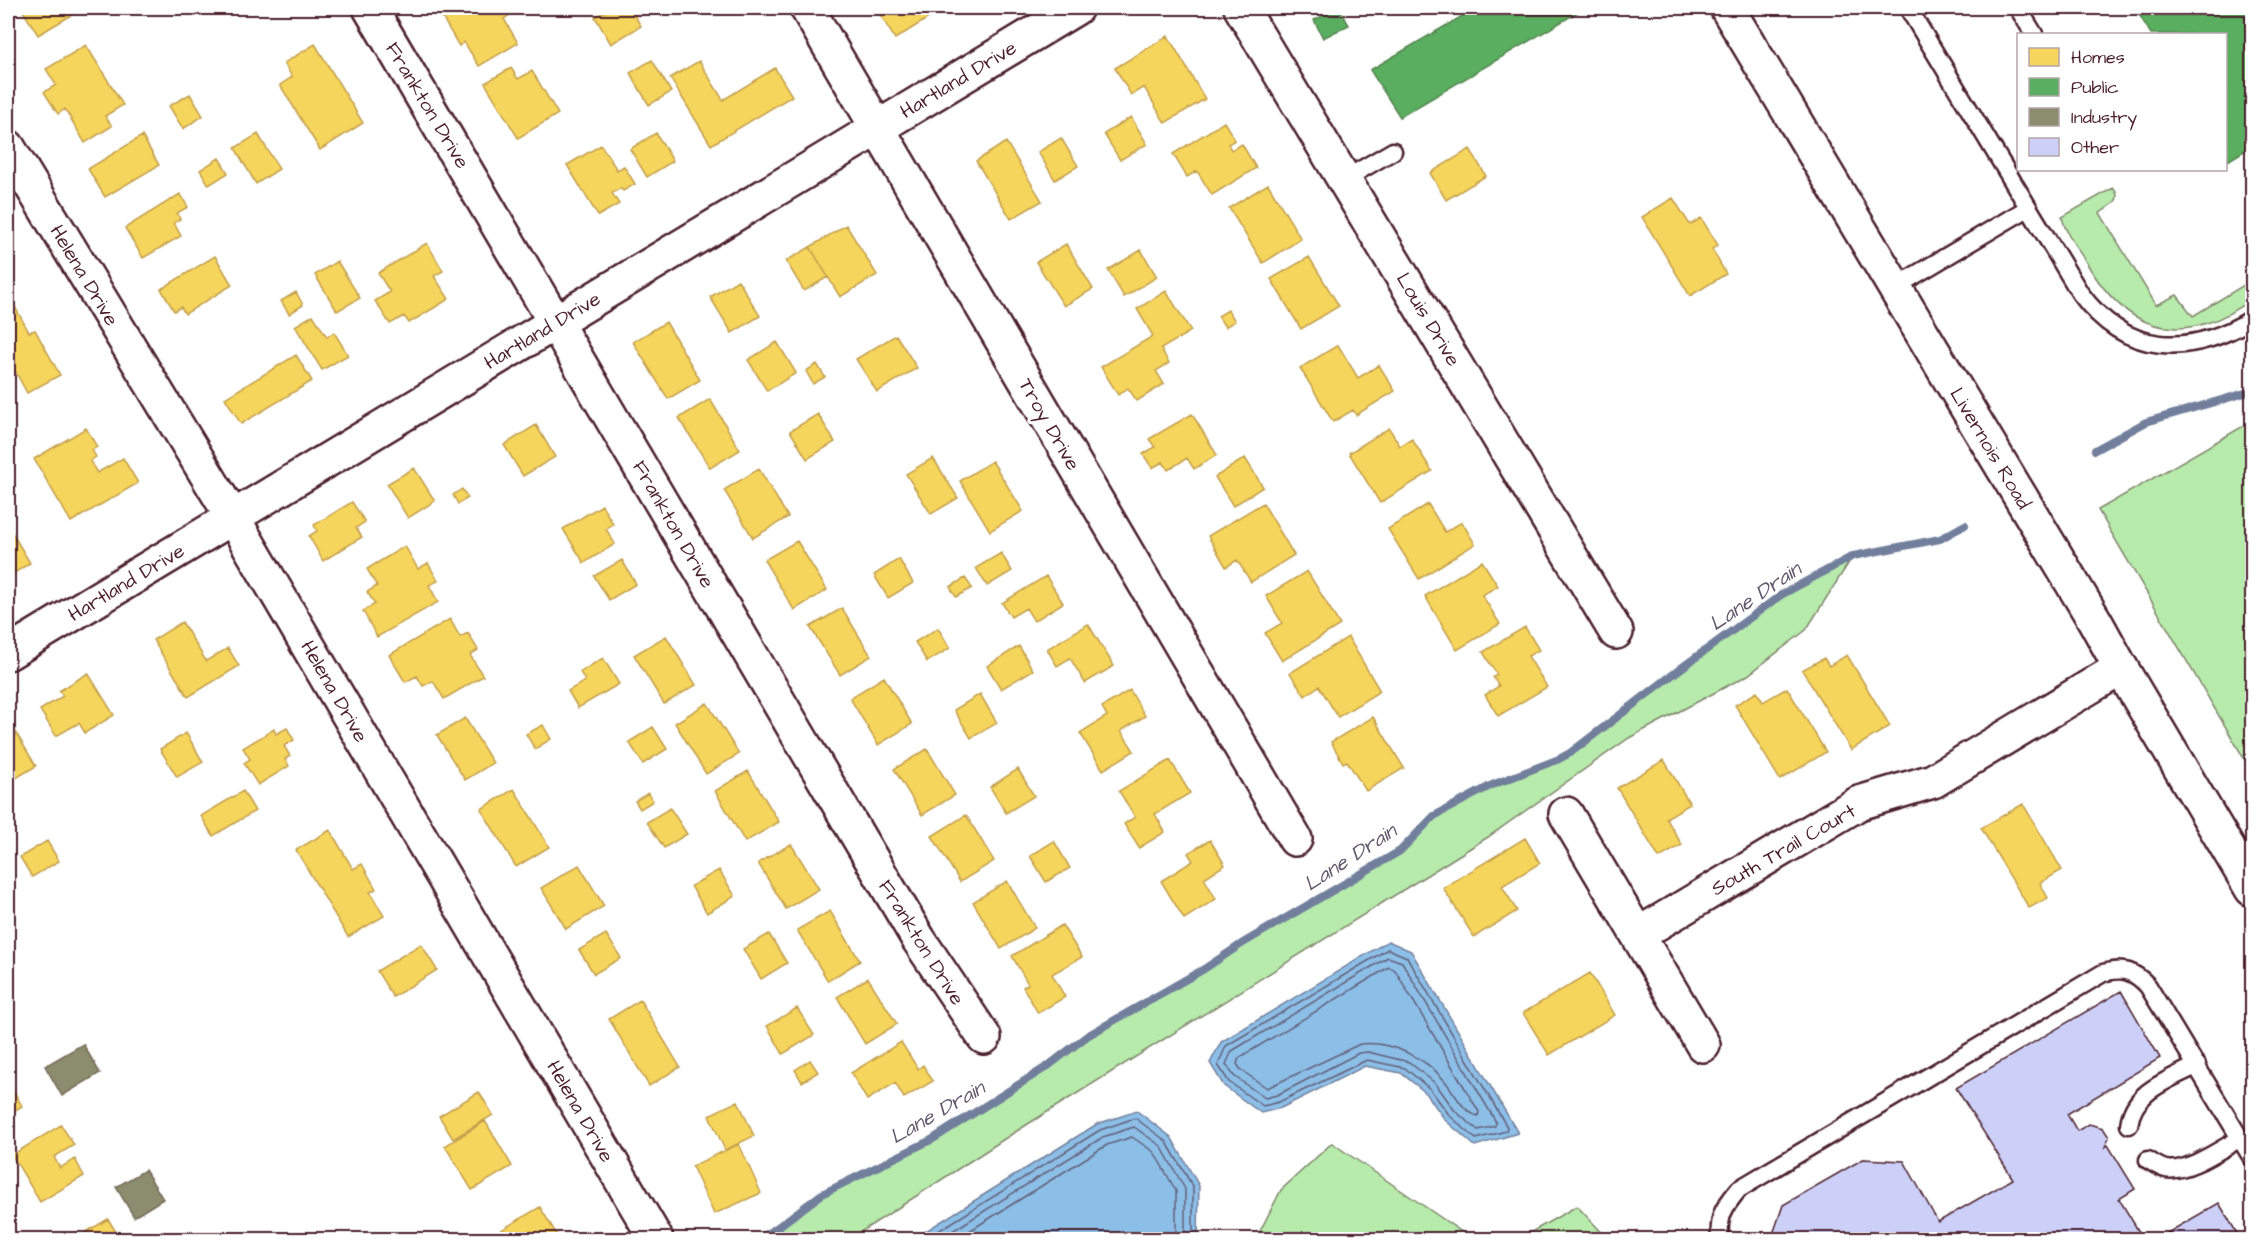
<svg xmlns="http://www.w3.org/2000/svg" width="2260" height="1247" font-family="'Architects Daughter',sans-serif">
  <rect width="100%" height="100%" fill="#fff"/>
  <filter id="ink" filterUnits="userSpaceOnUse"><feTurbulence type="fractalNoise" baseFrequency=".0167" numOctaves="2"/><feDisplacementMap in="SourceGraphic" scale="12" xChannelSelector="R" yChannelSelector="G"/><feConvolveMatrix kernelMatrix="1 2 1 2 8 2 1 2 1" color-interpolation-filters="sRGB"/></filter>
  <g filter="url(#ink)">
    <path fill="#b7ebac" stroke="#80856c" stroke-width="1.5" d="M 2113,188 C 2124,200 2110,206 2100,213 L 2156,305 L 2177,295 L 2193,316 L 2252,280 L 2252,299 C 2238,308 2224,318 2207,323 C 2150,341 2113,308 2086,262 C 2077,248 2066,234 2062,217 Z
      M 2252,421 L 2252,772 L 2098,510 Z
      M 1853,556 L 1806,630 L 1748,675 L 1629,738 L 1488,837 L 1012,1134 L 850,1239 L 756,1239 L 775,1229 L 822,1194 L 933,1139 L 1048,1066 L 1095,1030 L 1204,969 L 1243,943 L 1400,851 L 1434,816 L 1452,804 L 1492,785 L 1507,783 L 1570,753 L 1684,666 L 1781,595 Z
      M 1332,1143 L 1472,1239 L 1256,1239 L 1281,1190 Z
      M 1577,1206 L 1608,1239 L 1519,1239 Z"/>
    <path fill="#8cbfe8" stroke="#727f9c" stroke-width="1.5" d="M 1388,941 L 1411,951 L 1518,1133 L 1475,1146 L 1445,1120 L 1426,1093 L 1401,1073 L 1365,1066 L 1281,1108 L 1261,1113 L 1224,1086 L 1210,1063 L 1221,1042 Z
      M 1137,1111 L 1171,1137 L 1199,1186 L 1198,1239 L 913,1239 L 1097,1124 Z"/>
    <path fill="#f6d55c" stroke="#c29e4d" stroke-width="1.5" d="M 21,8 L 82,8 L 82,9 L 38,35 Z
      M 458,8 L 507,8 L 511,14 L 504,19 L 518,43 L 479,66 L 464,42 L 459,46 L 442,17 Z
      M 611,8 L 630,8 L 641,26 L 611,44 L 595,17 Z
      M 876,8 L 931,8 L 935,14 L 895,39 Z
      M 1168,36 L 1205,99 L 1165,123 L 1144,87 L 1131,95 L 1115,68 Z
      M 315,44 L 363,123 L 320,150 L 280,85 L 292,77 L 284,63 Z
      M 86,45 L 123,105 L 105,116 L 112,126 L 85,143 L 65,109 L 58,114 L 44,92 L 56,85 L 46,69 Z
      M 652,60 L 671,92 L 649,105 L 630,73 Z
      M 699,61 L 723,100 L 775,68 L 792,96 L 711,145 L 670,78 Z
      M 511,68 L 518,79 L 532,71 L 558,114 L 518,138 L 485,83 Z
      M 190,94 L 203,116 L 183,129 L 169,106 Z
      M 1131,117 L 1147,144 L 1120,160 L 1104,134 Z
      M 1224,122 L 1235,140 L 1228,144 L 1231,150 L 1242,144 L 1256,168 L 1212,195 L 1197,171 L 1187,177 L 1173,154 Z
      M 656,133 L 673,161 L 647,177 L 630,149 Z
      M 258,134 L 279,169 L 256,184 L 235,148 Z
      M 142,136 L 159,165 L 105,197 L 88,169 Z
      M 1061,138 L 1078,166 L 1055,180 L 1038,152 Z
      M 1006,142 L 1042,201 L 1011,219 L 976,161 Z
      M 601,145 L 617,170 L 624,166 L 635,184 L 623,191 L 621,188 L 612,193 L 619,204 L 598,216 L 567,165 Z
      M 1470,149 L 1486,176 L 1446,200 L 1430,173 Z
      M 219,158 L 228,173 L 209,185 L 200,170 Z
      M 1268,184 L 1301,239 L 1263,263 L 1229,208 Z
      M 180,194 L 188,207 L 177,213 L 180,219 L 174,223 L 181,236 L 143,258 L 125,228 Z
      M 1673,198 L 1690,225 L 1701,218 L 1718,245 L 1712,249 L 1726,274 L 1690,296 L 1642,217 Z
      M 846,225 L 877,275 L 840,297 L 810,247 Z
      M 427,243 L 443,271 L 434,276 L 449,299 L 409,323 L 404,316 L 390,324 L 375,301 L 390,292 L 378,273 Z
      M 1066,244 L 1093,289 L 1064,306 L 1036,262 Z
      M 810,247 L 828,277 L 804,291 L 786,261 Z
      M 1141,250 L 1157,277 L 1124,297 L 1108,270 Z
      M 215,256 L 232,285 L 185,314 L 181,307 L 174,311 L 161,289 Z
      M 1309,257 L 1339,306 L 1301,329 L 1271,279 Z
      M 337,261 L 360,298 L 337,311 L 315,275 Z
      M 738,280 L 760,316 L 732,333 L 710,297 Z
      M 1166,291 L 1191,331 L 1161,349 L 1169,363 L 1156,371 L 1164,384 L 1137,401 L 1128,388 L 1118,395 L 1101,367 L 1153,336 L 1137,309 Z
      M 296,292 L 303,305 L 289,314 L 281,301 Z
      M 14,305 L 29,332 L 35,330 L 60,375 L 27,393 L 14,369 L 8,372 L 8,308 Z
      M 1228,310 L 1235,321 L 1225,327 L 1218,316 Z
      M 313,315 L 327,337 L 334,332 L 348,355 L 322,370 L 295,326 Z
      M 666,322 L 700,380 L 668,399 L 633,342 Z
      M 896,335 L 917,368 L 877,392 L 856,359 Z
      M 777,342 L 796,373 L 767,391 L 748,360 Z
      M 1338,345 L 1358,378 L 1379,365 L 1395,391 L 1356,415 L 1353,410 L 1333,422 L 1300,368 Z
      M 296,355 L 312,381 L 241,424 L 225,398 Z
      M 817,364 L 825,377 L 813,384 L 806,371 Z
      M 710,399 L 740,450 L 710,468 L 679,418 Z
      M 818,414 L 835,442 L 807,459 L 790,431 Z
      M 1192,414 L 1217,455 L 1194,469 L 1187,458 L 1168,470 L 1163,462 L 1152,468 L 1143,454 L 1155,447 L 1149,439 Z
      M 536,425 L 555,457 L 523,476 L 504,445 Z
      M 86,428 L 97,447 L 92,450 L 96,457 L 90,461 L 97,473 L 123,458 L 138,483 L 71,522 L 34,459 Z
      M 1389,428 L 1400,446 L 1412,439 L 1432,471 L 1380,503 L 1349,453 Z
      M 933,458 L 958,498 L 931,514 L 906,474 Z
      M 1245,458 L 1263,487 L 1233,506 L 1215,477 Z
      M 992,461 L 1023,511 L 990,531 L 960,481 Z
      M 414,468 L 435,501 L 408,518 L 387,484 Z
      M 759,469 L 788,517 L 753,538 L 724,490 Z
      M 462,489 L 468,498 L 458,504 L 453,495 Z
      M 352,502 L 365,522 L 356,528 L 362,537 L 323,561 L 309,536 L 317,531 L 314,525 Z
      M 1263,503 L 1294,555 L 1251,582 L 1237,560 L 1226,567 L 1208,536 Z
      M 1428,504 L 1445,532 L 1462,522 L 1475,544 L 1419,579 L 1388,529 Z
      M 602,505 L 613,524 L 606,529 L 615,544 L 584,563 L 563,529 Z
      M 8,526 L 30,563 L 8,577 Z
      M 797,541 L 827,590 L 794,610 L 764,560 Z
      M 405,546 L 418,569 L 428,563 L 438,581 L 429,585 L 438,602 L 377,637 L 363,611 L 375,604 L 367,592 L 377,586 L 367,569 Z
      M 1001,553 L 1012,571 L 987,586 L 976,568 Z
      M 899,559 L 913,583 L 888,598 L 874,575 Z
      M 622,560 L 636,584 L 609,600 L 594,576 Z
      M 1482,561 L 1498,586 L 1482,595 L 1500,624 L 1457,650 L 1425,596 Z
      M 1307,571 L 1340,625 L 1282,661 L 1265,633 L 1282,623 L 1266,596 Z
      M 1046,576 L 1063,603 L 1034,621 L 1026,608 L 1011,617 L 1002,603 Z
      M 965,578 L 972,588 L 956,597 L 950,587 Z
      M 842,608 L 871,656 L 840,675 L 810,627 Z
      M 450,619 L 460,637 L 468,633 L 478,650 L 470,655 L 483,676 L 444,699 L 433,681 L 423,686 L 417,676 L 405,682 L 389,655 Z
      M 182,622 L 206,661 L 228,648 L 239,666 L 188,697 L 153,640 Z
      M 1088,624 L 1114,666 L 1085,683 L 1070,658 L 1057,666 L 1047,649 Z
      M 1525,627 L 1539,650 L 1528,656 L 1547,687 L 1498,716 L 1485,695 L 1499,686 L 1493,677 L 1497,675 L 1483,652 Z
      M 938,628 L 950,648 L 927,662 L 915,642 Z
      M 666,636 L 696,685 L 664,704 L 634,655 Z
      M 1348,637 L 1380,691 L 1338,717 L 1319,686 L 1305,696 L 1290,673 Z
      M 1019,646 L 1033,670 L 1001,689 L 987,666 Z
      M 1847,655 L 1890,726 L 1851,750 L 1802,670 L 1824,658 L 1829,666 Z
      M 603,658 L 619,684 L 578,708 L 568,691 L 585,681 L 580,672 Z
      M 88,673 L 114,715 L 85,733 L 79,723 L 56,736 L 40,710 L 63,696 L 59,691 Z
      M 884,677 L 912,724 L 878,745 L 850,698 Z
      M 1787,688 L 1826,752 L 1780,780 L 1735,705 L 1757,692 L 1763,702 Z
      M 1130,690 L 1145,716 L 1121,731 L 1134,751 L 1103,770 L 1080,733 L 1107,716 L 1102,707 Z
      M 980,694 L 997,723 L 971,738 L 954,710 Z
      M 707,703 L 739,754 L 706,774 L 675,723 Z
      M 1373,717 L 1404,768 L 1366,791 L 1347,761 L 1343,763 L 1331,742 Z
      M 465,718 L 493,763 L 465,780 L 437,735 Z
      M 10,723 L 36,766 L 8,783 L 8,724 Z
      M 543,725 L 551,739 L 535,749 L 526,734 Z
      M 653,727 L 667,749 L 643,764 L 629,742 Z
      M 287,728 L 294,740 L 284,746 L 290,756 L 285,759 L 289,766 L 258,785 L 244,763 L 250,759 L 243,748 L 274,729 L 276,734 Z
      M 186,733 L 203,762 L 177,777 L 160,749 Z
      M 927,749 L 955,795 L 922,815 L 894,769 Z
      M 1170,760 L 1190,793 L 1155,814 L 1165,832 L 1139,848 L 1124,824 L 1135,817 L 1119,791 Z
      M 1664,760 L 1690,804 L 1666,818 L 1682,845 L 1659,858 L 1617,788 Z
      M 1018,769 L 1034,796 L 1006,813 L 990,787 Z
      M 748,771 L 779,822 L 745,842 L 715,791 Z
      M 514,789 L 549,847 L 516,867 L 481,809 Z
      M 243,791 L 255,811 L 213,836 L 201,816 Z
      M 648,793 L 653,801 L 640,809 L 635,801 Z
      M 2023,804 L 2062,870 L 2040,883 L 2048,898 L 2029,908 L 1981,828 Z
      M 670,808 L 687,834 L 664,848 L 647,822 Z
      M 966,815 L 994,861 L 960,882 L 932,836 Z
      M 330,830 L 353,869 L 362,864 L 376,889 L 370,892 L 384,916 L 348,937 L 296,850 Z
      M 1525,838 L 1540,863 L 1502,886 L 1517,911 L 1474,937 L 1443,888 Z
      M 1210,840 L 1225,865 L 1204,878 L 1216,899 L 1184,919 L 1161,881 L 1193,861 L 1188,853 Z
      M 47,841 L 59,861 L 32,877 L 20,857 Z
      M 1054,841 L 1070,868 L 1046,882 L 1030,856 Z
      M 791,844 L 819,889 L 786,909 L 758,863 Z
      M 579,865 L 604,906 L 566,929 L 541,888 Z
      M 719,870 L 735,896 L 707,913 L 691,886 Z
      M 1007,881 L 1035,928 L 1001,949 L 973,902 Z
      M 830,911 L 860,961 L 828,981 L 797,930 Z
      M 1062,925 L 1082,957 L 1052,974 L 1065,997 L 1038,1013 L 1023,987 L 1028,984 L 1012,956 Z
      M 606,934 L 621,958 L 594,974 L 579,950 Z
      M 769,934 L 787,963 L 761,979 L 743,949 Z
      M 421,944 L 437,970 L 393,997 L 377,971 Z
      M 1590,973 L 1615,1015 L 1549,1055 L 1523,1013 Z
      M 868,978 L 897,1024 L 865,1044 L 837,997 Z
      M 640,1000 L 680,1067 L 649,1086 L 609,1019 Z
      M 797,1008 L 814,1035 L 783,1054 L 767,1026 Z
      M 901,1042 L 918,1069 L 923,1065 L 933,1081 L 904,1098 L 895,1083 L 867,1100 L 851,1073 Z
      M 810,1060 L 818,1072 L 802,1082 L 795,1070 Z
      M 8,1081 L 22,1106 L 8,1115 Z
      M 479,1092 L 493,1115 L 453,1139 L 439,1116 Z
      M 738,1101 L 754,1136 L 725,1150 L 709,1115 Z
      M 485,1121 L 512,1166 L 472,1190 L 445,1146 Z
      M 61,1125 L 74,1145 L 54,1157 L 60,1168 L 75,1159 L 84,1176 L 40,1202 L 12,1155 Z
      M 739,1144 L 761,1193 L 714,1214 L 692,1166 Z
      M 540,1207 L 560,1240 L 496,1240 L 493,1235 Z
      M 108,1219 L 121,1240 L 84,1240 L 81,1235 Z"/>
    <path fill="#5aae61" stroke="#558351" stroke-width="1.5" d="M 1339,8 L 1349,25 L 1323,38 L 1314,20 Z
      M 1476,8 L 1585,8 L 1400,117 L 1370,70 Z
      M 2135,8 L 2252,8 L 2252,146 L 2228,161 L 2226,138 L 2226,34 L 2151,34 Z"/>
    <path fill="#8c8c6e" stroke="#786b5a" stroke-width="1.5" d="M 83,1044 L 100,1073 L 62,1096 L 45,1066 Z
      M 145,1170 L 163,1199 L 134,1217 L 116,1187 Z"/>
    <g fill="none" stroke-linecap="round" stroke-linejoin="round">
      <path stroke="#645f77" stroke-width="1.5" d="M 1388,949 L 1407,957 L 1507,1127 L 1506,1131 L 1476,1139 L 1450,1116 L 1430,1089 L 1405,1068 L 1367,1060 L 1279,1102 L 1263,1106 L 1229,1082 L 1218,1065 L 1226,1046 Z
        M 1388,957 L 1402,962 L 1496,1122 L 1495,1126 L 1478,1130 L 1455,1111 L 1436,1084 L 1409,1062 L 1368,1052 L 1359,1053 L 1277,1095 L 1265,1098 L 1234,1076 L 1226,1064 L 1232,1051 Z
        M 1389,967 L 1395,970 L 1479,1112 L 1478,1116 C 1463,1113 1454,1091 1444,1080 C 1426,1058 1389,1040 1360,1044 L 1267,1088 L 1241,1070 L 1237,1064 L 1239,1058 Z
        M 924,1240 L 1100,1130 L 1135,1118 L 1166,1141 L 1193,1187 L 1193,1240
        M 938,1240 L 1103,1137 L 1134,1127 L 1161,1146 L 1185,1189 L 1185,1240
        M 955,1240 L 1107,1145 L 1132,1137 L 1154,1152 L 1176,1191 L 1176,1240"/>
      <path stroke="#727f9c" stroke-width="8" d="M 2095,450 L 2146,422 L 2252,391
        M 756,1240 L 775,1229 L 822,1194 L 933,1139 L 1048,1066 L 1087,1036 L 1204,969 L 1243,943 L 1400,851 L 1434,816 L 1492,785 L 1559,759 L 1570,753 L 1684,666 L 1781,595 L 1853,556 L 1940,539 L 1965,525"/>
    </g>
    <path fill="#ccd0f8" stroke="#4a1f2b" stroke-width="1.5" d="M 2121,991 L 2160,1058 L 2067,1114 L 2077,1131 L 2089,1124 L 2103,1128 L 2109,1137 L 2105,1147 L 2108,1145 L 2135,1189 L 2119,1199 L 2144,1240 L 1771,1240 L 1783,1205 L 1863,1159 L 1904,1161 L 1938,1222 L 2013,1179 L 1956,1088 Z
      M 2219,1203 L 2241,1240 L 2155,1240 Z"/>
    <g fill="none" stroke-linecap="round" stroke-linejoin="round">
      <g stroke="#4a1f2b" stroke-width="21">
        <path id="lane" d="M 1908,8 L 2080,293 C 2126,356 2189,357 2252,319
          M 2018,8 L 2034,34
          M 1345,179 L 1393,151
          M 1895,287 L 2028,208
          M 2129,1125 C 2133,1090 2170,1080 2197,1065
          M 2148,1160 C 2153,1163 2160,1168 2166,1169 C 2188,1173 2222,1148 2241,1138
          M 1720,1240 C 1718,1215 1724,1207 1739,1189 L 2103,973 C 2123,967 2134,971 2148,986 L 2252,1158"/>
      </g>
      <g stroke="#4a1f2b" stroke-width="38">
        <path id="street" d="M 370,8 L 919,940 L 984,1037
          M 807,8 L 1295,839
          M 1241,8 L 1616,632
          M 8,147 L 233,518 L 656,1239
          M 8,653 L 1076,8
          M 1566,814 L 1703,1045
          M 1639,934 L 1859,803 L 1933,781 L 2121,668"/>
      </g>
      <g stroke="#4a1f2b" stroke-width="38">
        <path id="secondary" d="M 1727,8 L 2095,621 L 2121,668 L 2252,889"/>
      </g>
      <use href="#lane" stroke="#fff" stroke-width="16"/>
      <use href="#street" stroke="#fff" stroke-width="33"/>
      <use href="#secondary" stroke="#fff" stroke-width="33"/>
    </g>
  </g>
  <g text-anchor="middle" stroke-width="6" stroke-linejoin="round" paint-order="stroke">
    <g font-size="20" fill="#4a1f2b" stroke="#fff">
      <text transform="translate(958 79) rotate(-31)" y="7">Hartland Drive</text>
      <text transform="translate(428 105) rotate(59)" y="7">Frankton Drive</text>
      <text transform="translate(85 275) rotate(59)" y="7">Helena Drive</text>
      <text transform="translate(1429 319) rotate(59)" y="7">Louis Drive</text>
      <text transform="translate(542 330) rotate(-31)" y="7">Hartland Drive</text>
      <text transform="translate(1050 424) rotate(60)" y="7">Troy Drive</text>
      <text transform="translate(1991 448) rotate(59)" y="7">Livernois Road</text>
      <text transform="translate(674 524) rotate(60)" y="7">Frankton Drive</text>
      <text transform="translate(126 582) rotate(-31)" y="7">Hartland Drive</text>
      <text transform="translate(335 691) rotate(60)" y="7">Helena Drive</text>
      <text transform="translate(1783 849) rotate(-30)" y="7">South Trail Court</text>
      <text transform="translate(922 942) rotate(58)" y="7">Frankton Drive</text>
      <text transform="translate(581 1111) rotate(60)" y="7">Helena Drive</text>
    </g>
    <g font-size="21" font-style="italic" fill="#61576d" stroke="#fff">
      <text transform="translate(1755 596) rotate(-34)" y="7">Lane Drain</text>
      <text transform="translate(1350 857) rotate(-33)" y="7">Lane Drain</text>
      <text transform="translate(937 1112) rotate(-30)" y="7">Lane Drain</text>
    </g>
  </g>
  <rect width="2260" height="1247" fill="none" stroke="#fff" stroke-width="30"/>
  <rect x="15" y="15" width="2230" height="1217" fill="none" stroke="#4a1f2b" stroke-width="2" filter="url(#ink)"/>
  <rect x="2017" y="33" width="210" height="138" fill="#ffffff" stroke="#b7a5aa" stroke-width="1.5"/>
  <rect x="2029" y="48" width="30" height="18" fill="#f6d55c" stroke="#b7a5aa" stroke-width="1.5"/>
  <text x="2071" y="63" font-size="18" fill="#4a1f2b">Homes</text>
  <rect x="2029" y="78" width="30" height="18" fill="#5aae61" stroke="#b7a5aa" stroke-width="1.5"/>
  <text x="2071" y="93" font-size="18" fill="#4a1f2b">Public</text>
  <rect x="2029" y="108" width="30" height="18" fill="#8c8c6e" stroke="#b7a5aa" stroke-width="1.5"/>
  <text x="2071" y="123" font-size="18" fill="#4a1f2b">Industry</text>
  <rect x="2029" y="138" width="30" height="18" fill="#ccd0f8" stroke="#b7a5aa" stroke-width="1.5"/>
  <text x="2071" y="153" font-size="18" fill="#4a1f2b">Other</text>
</svg>
